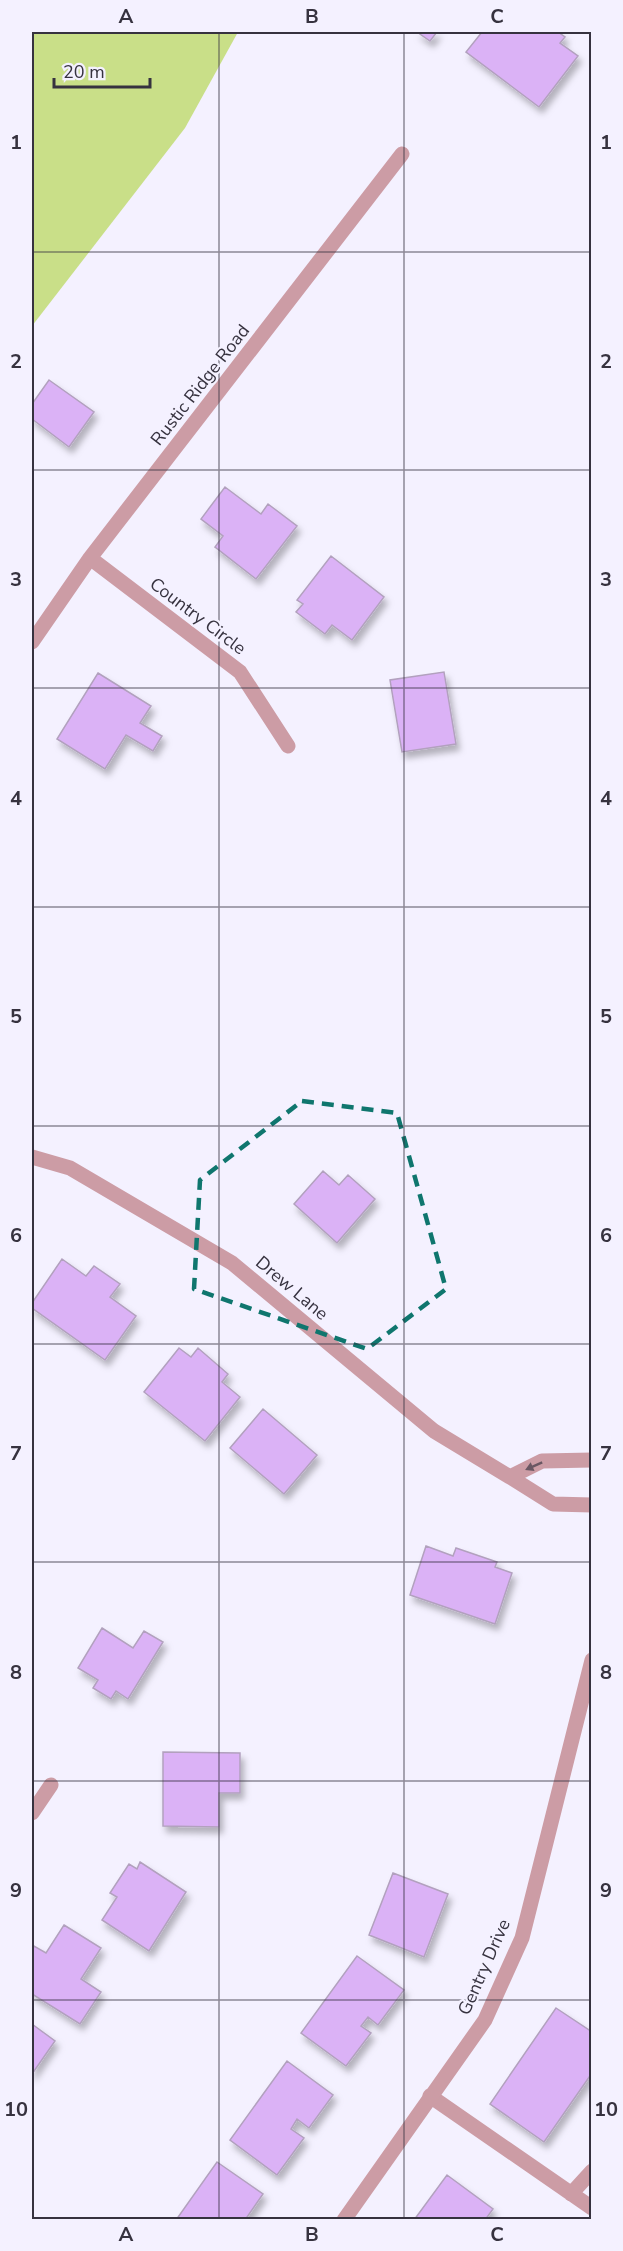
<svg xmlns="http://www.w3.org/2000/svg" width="623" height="2251" font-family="'Nunito Sans',sans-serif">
  <defs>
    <filter id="shadow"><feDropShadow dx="3.5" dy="6" stdDeviation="3" flood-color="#0004"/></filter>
  </defs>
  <rect width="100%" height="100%" fill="#f4f1ff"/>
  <path fill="#c9df88" d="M 32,32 L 238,32 L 185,128 L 32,326 Z"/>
  <path fill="#dbb2f6" stroke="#b2a1be" stroke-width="1.5" filter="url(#shadow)" d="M 417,32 L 437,32 L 430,41 Z
    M 482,32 L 558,32 L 565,37 L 560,43 L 578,56 L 539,107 L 466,52 Z
    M 49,380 L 94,412 L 69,447 L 32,419 L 32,404 Z
    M 225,487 L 261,514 L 268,504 L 297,526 L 256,579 L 215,547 L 223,536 L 201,519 Z
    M 331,556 L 384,597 L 352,640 L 332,625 L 325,634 L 296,612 L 303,604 L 297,600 Z
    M 444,672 L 456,744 L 402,752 L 390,680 Z
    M 98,673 L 151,706 L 140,723 L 162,736 L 153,751 L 126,735 L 105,769 L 57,739 Z
    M 323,1171 L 339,1185 L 348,1175 L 375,1199 L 337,1243 L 294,1204 Z
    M 62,1259 L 86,1276 L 94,1266 L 120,1284 L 110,1297 L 136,1316 L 105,1360 L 32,1308 L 32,1303 Z
    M 179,1348 L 191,1357 L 198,1348 L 228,1374 L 222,1382 L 240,1397 L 205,1441 L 144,1392 Z
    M 263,1409 L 317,1455 L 284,1494 L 230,1448 Z
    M 426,1546 L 453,1556 L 456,1548 L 497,1562 L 495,1567 L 512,1573 L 495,1624 L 410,1595 Z
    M 102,1628 L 133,1648 L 144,1631 L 163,1642 L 128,1699 L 116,1691 L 111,1699 L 93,1688 L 98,1680 L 78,1668 Z
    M 163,1752 L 240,1753 L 240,1793 L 219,1793 L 219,1827 L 163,1826 Z
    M 140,1862 L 186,1892 L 149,1951 L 102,1920 L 117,1897 L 110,1893 L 129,1864 L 137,1869 Z
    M 393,1873 L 448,1894 L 424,1957 L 369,1935 Z
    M 64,1925 L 101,1948 L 81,1979 L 101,1992 L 80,2024 L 32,1994 L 32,1950 L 34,1946 L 46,1953 Z
    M 357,1956 L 404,1990 L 378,2025 L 368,2017 L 361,2026 L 371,2033 L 346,2066 L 301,2033 Z
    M 556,2008 L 592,2032 L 592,2073 L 544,2142 L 490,2104 Z
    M 32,2024 L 55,2041 L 32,2074 Z
    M 287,2061 L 333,2095 L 309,2128 L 297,2119 L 291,2129 L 304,2138 L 277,2175 L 230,2140 Z
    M 217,2162 L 263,2194 L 245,2220 L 176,2220 Z
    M 447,2175 L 493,2209 L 485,2220 L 414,2220 Z"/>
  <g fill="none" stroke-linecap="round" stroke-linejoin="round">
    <path stroke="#cc9ca5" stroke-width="15" d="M 430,2096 L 592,2208
      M 571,2194 L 592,2171"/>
    <path stroke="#cc9ca5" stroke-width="15" d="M 90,558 L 240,672 L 288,746
      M 32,642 L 90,558 L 402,154
      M 32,1157 L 70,1168 L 232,1263 L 434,1431 L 510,1477
      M 592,1460 L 542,1461 L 510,1477 L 553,1504 L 592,1505
      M 32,1813 L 51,1785
      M 344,2220 L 485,2020 L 522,1938 L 592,1660"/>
  </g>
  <defs><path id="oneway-solid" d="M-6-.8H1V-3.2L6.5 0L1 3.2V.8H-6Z" transform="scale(1.5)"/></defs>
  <use fill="#6a5763" href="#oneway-solid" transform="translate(534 1466) rotate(156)"/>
  <path fill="none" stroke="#0f766e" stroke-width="4.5" stroke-dasharray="12 8" stroke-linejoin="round" d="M 302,1101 L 397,1113 L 446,1289 L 367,1349 L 194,1289 L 200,1180 Z"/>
  <path fill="none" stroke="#36323f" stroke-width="1.5" stroke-opacity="0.55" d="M 219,32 L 219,2220M 404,32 L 404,2220M 32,252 L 592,252M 32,470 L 592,470M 32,688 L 592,688M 32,907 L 592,907M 32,1126 L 592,1126M 32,1344 L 592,1344M 32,1562 L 592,1562M 32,1781 L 592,1781M 32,2000 L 592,2000"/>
  <g text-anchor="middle" stroke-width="4.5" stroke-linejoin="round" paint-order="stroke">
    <g font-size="18" fill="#36323f" stroke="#f4f1ff">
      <text transform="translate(200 385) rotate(-52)" y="6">Rustic Ridge Road</text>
      <text transform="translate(198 616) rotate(37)" y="6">Country Circle</text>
      <text transform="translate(292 1288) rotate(40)" y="6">Drew Lane</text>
      <text transform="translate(484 1967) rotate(-66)" y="6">Gentry Drive</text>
    </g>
  </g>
  <rect width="623" height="2251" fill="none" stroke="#f4f1ff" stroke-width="66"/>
  <path d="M54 78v9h96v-9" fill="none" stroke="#36323f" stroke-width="3"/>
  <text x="63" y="78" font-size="18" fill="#36323f" stroke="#f4f1ff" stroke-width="4.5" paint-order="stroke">20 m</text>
  <rect x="33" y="33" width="557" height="2185" fill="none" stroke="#36323f" stroke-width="2"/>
  <g font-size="20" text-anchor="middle" font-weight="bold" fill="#36323f">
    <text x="126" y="23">A</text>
    <text x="312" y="23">B</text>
    <text x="497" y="23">C</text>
    <text x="16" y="149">1</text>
    <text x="606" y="149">1</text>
    <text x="16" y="368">2</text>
    <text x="606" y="368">2</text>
    <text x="16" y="586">3</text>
    <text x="606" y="586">3</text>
    <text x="16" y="805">4</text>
    <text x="606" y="805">4</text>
    <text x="16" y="1023">5</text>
    <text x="606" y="1023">5</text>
    <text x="16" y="1242">6</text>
    <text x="606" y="1242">6</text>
    <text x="16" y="1460">7</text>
    <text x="606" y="1460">7</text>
    <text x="16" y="1679">8</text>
    <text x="606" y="1679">8</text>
    <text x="16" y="1897">9</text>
    <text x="606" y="1897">9</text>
    <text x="16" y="2116">10</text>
    <text x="606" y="2116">10</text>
    <text x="126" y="2241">A</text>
    <text x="312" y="2241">B</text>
    <text x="497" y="2241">C</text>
  </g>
</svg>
